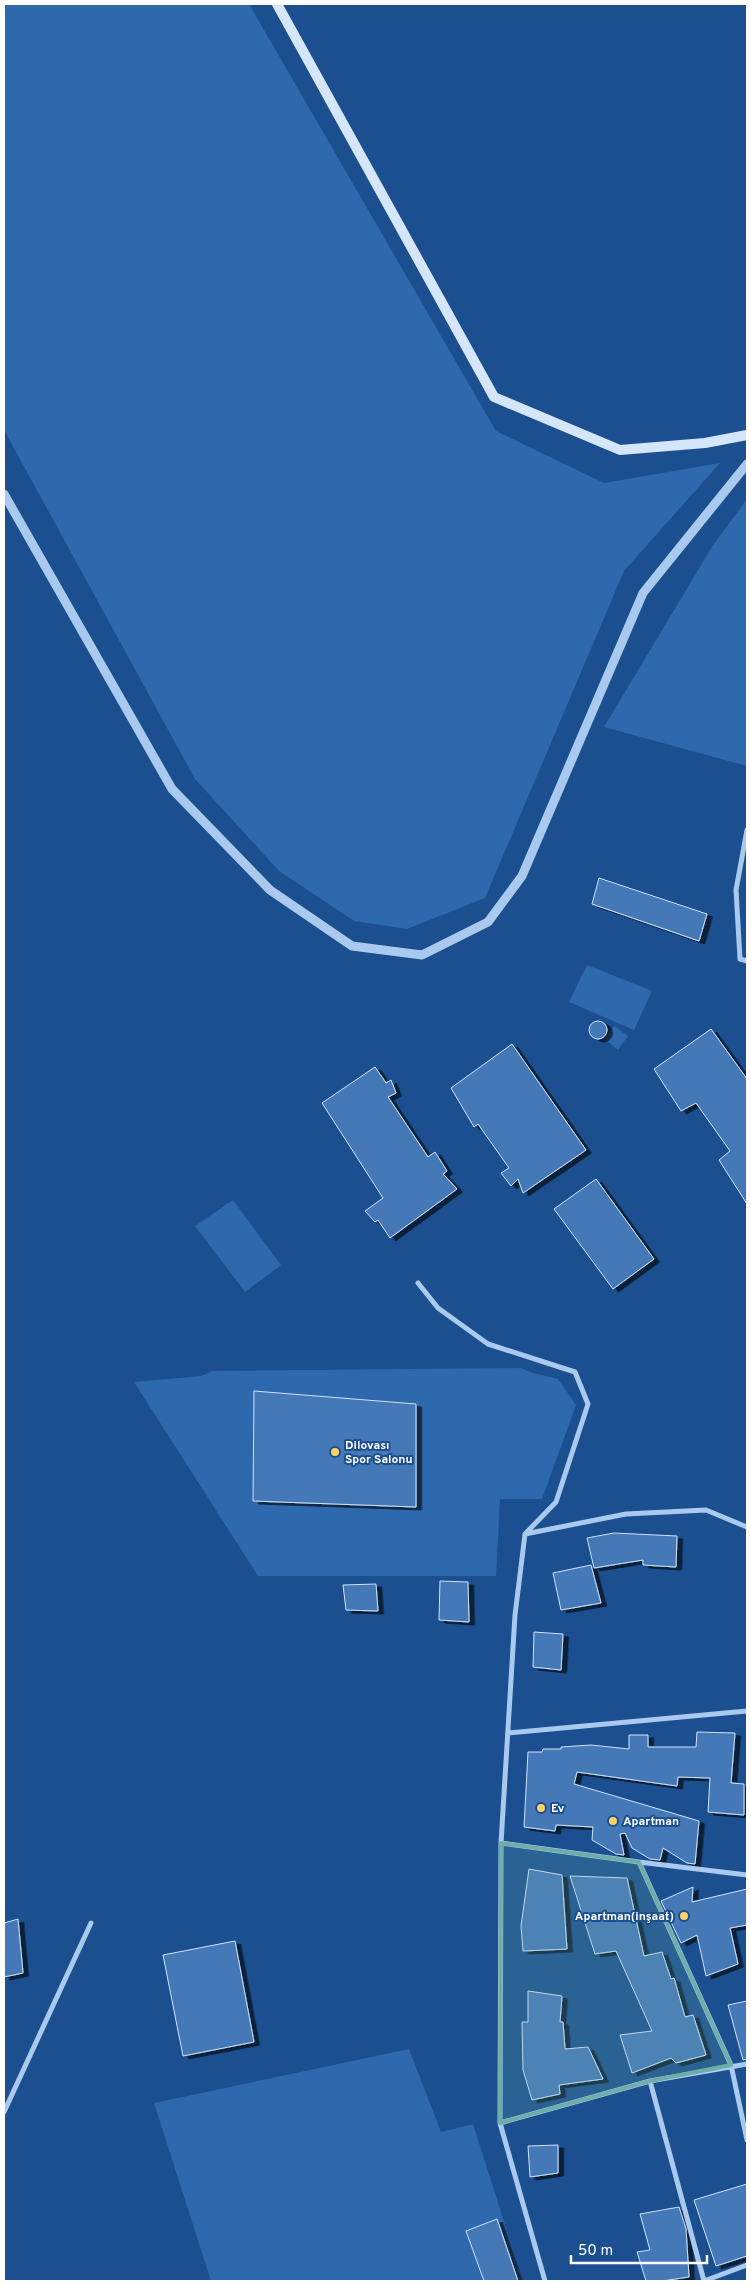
<svg xmlns="http://www.w3.org/2000/svg" width="751" height="2285" font-family="Overpass,sans-serif">
  <defs>
    <filter id="shadow"><feDropShadow dx="5.5" dy="3" stdDeviation="0" flood-color="#0009"/></filter>
  </defs>
  <rect width="100%" height="100%" fill="#1b4f8f"/>
  <path fill="#2e69ad" d="M 4,4 L 249,4 L 496,431 L 604,483 L 720,463 L 624,571 L 485,898 L 407,929 L 354,921 L 279,871 L 195,779 L 4,430 Z
    M 747,499 L 747,766 L 604,727 L 713,545 Z
    M 587,965 L 652,991 L 634,1030 L 569,1002 Z
    M 614,1026 L 628,1036 L 618,1050 L 605,1039 Z
    M 233,1200 L 281,1265 L 245,1292 L 195,1226 Z
    M 521,1368 L 533,1373 L 558,1379 L 576,1405 L 542,1499 L 500,1499 L 496,1576 L 258,1576 L 134,1382 L 201,1376 L 213,1371 Z
    M 409,2049 L 441,2132 L 473,2124 L 523,2281 L 211,2281 L 154,2103 Z"/>
  <path fill="#4478b7" stroke="#cfe3fa" filter="url(#shadow)" d="M 599,878 L 707,914 L 699,941 L 592,904 Z
    M589 1030a9 9 0 1 1 18 0a9 9 0 1 1-18 0Z
    M 711,1029 L 747,1079 L 747,1204 L 719,1160 L 730,1151 L 696,1103 L 681,1111 L 654,1069 Z
    M 512,1044 L 586,1150 L 523,1193 L 518,1179 L 511,1186 L 501,1173 L 509,1168 L 478,1124 L 474,1127 L 451,1088 Z
    M 375,1067 L 386,1083 L 391,1080 L 396,1093 L 388,1097 L 428,1157 L 435,1152 L 447,1171 L 443,1174 L 457,1189 L 390,1238 L 378,1220 L 375,1222 L 365,1211 L 383,1198 L 322,1103 Z
    M 596,1179 L 654,1259 L 613,1289 L 554,1209 Z
    M 254,1391 L 416,1404 L 416,1507 L 253,1501 Z
    M 614,1533 L 677,1536 L 676,1567 L 643,1565 L 643,1560 L 594,1568 L 587,1538 Z
    M 591,1565 L 601,1603 L 561,1610 L 553,1573 Z
    M 440,1581 L 468,1582 L 469,1622 L 439,1620 Z
    M 376,1584 L 378,1611 L 346,1610 L 343,1585 Z
    M 534,1632 L 563,1634 L 561,1670 L 533,1667 Z
    M 697,1732 L 735,1733 L 731,1783 L 744,1784 L 744,1815 L 708,1812 L 710,1778 L 678,1777 L 677,1786 L 577,1772 L 574,1784 L 699,1821 L 695,1864 L 687,1863 L 663,1848 L 660,1860 L 650,1859 L 632,1848 L 625,1833 L 620,1834 L 624,1855 L 616,1854 L 592,1840 L 593,1827 L 556,1825 L 555,1831 L 524,1827 L 528,1752 L 542,1752 L 543,1749 L 561,1749 L 561,1747 L 591,1745 L 629,1749 L 629,1735 L 648,1735 L 648,1747 L 696,1747 Z
    M 529,1869 L 562,1875 L 567,1949 L 523,1951 L 521,1926 Z
    M 570,1876 L 627,1878 L 644,1956 L 662,1952 L 671,1979 L 674,1978 L 685,2017 L 693,2015 L 706,2055 L 676,2063 L 671,2058 L 632,2073 L 620,2035 L 652,2031 L 616,1951 L 595,1954 Z
    M 693,1887 L 692,1902 L 747,1889 L 747,1925 L 730,1928 L 738,1964 L 706,1976 L 697,1935 L 681,1943 L 661,1901 Z
    M 18,1919 L 23,1973 L 4,1977 L 4,1923 Z
    M 235,1941 L 254,2042 L 183,2056 L 163,1955 Z
    M 528,1991 L 562,1996 L 560,2022 L 563,2022 L 565,2049 L 588,2047 L 603,2079 L 559,2085 L 560,2094 L 532,2100 L 523,2070 L 522,2022 L 528,2022 Z
    M 747,2001 L 747,2059 L 743,2060 L 728,2005 Z
    M 558,2145 L 558,2173 L 530,2177 L 528,2146 Z
    M 747,2184 L 747,2256 L 716,2266 L 694,2200 Z
    M 679,2207 L 686,2229 L 689,2277 L 662,2281 L 646,2281 L 637,2252 L 650,2250 L 640,2214 Z
    M 497,2219 L 518,2281 L 484,2281 L 466,2231 Z"/>
  <g fill="none" stroke-linecap="round" stroke-linejoin="round">
    <path stroke="#a9c9ee" stroke-width="5" d="M 747,830 L 736,890 L 740,959 L 747,961
      M 418,1283 L 438,1308 L 488,1344 L 575,1372 L 588,1404 L 556,1502 L 525,1534
      M 508,1733 L 747,1711
      M 501,1843 L 639,1862 L 747,1875
      M 639,1862 L 731,2065 L 747,2140
      M 650,2081 L 704,2281 L 747,2265
      M 4,2112 L 91,1923
      M 500,2123 L 650,2081 L 747,2064
      M 545,2281 L 500,2123 L 501,1843 L 515,1615 L 525,1534 L 626,1514 L 706,1510 L 747,1527"/>
    <path stroke="#a9c9ee" stroke-width="9" d="M 4,494 L 172,789 L 270,890 L 352,946 L 422,955 L 488,922 L 522,876 L 643,593 L 747,464"/>
    <path stroke="#d6e6fa" stroke-width="10" d="M 277,4 L 494,397 L 620,450 L 705,443 L 747,435"/>
  </g>
  <path fill="#6fada8" fill-opacity="0.2" stroke="#6fada8" stroke-width="4" stroke-linejoin="round" d="M 501,1843 L 639,1862 L 731,2065 L 650,2081 L 500,2123 Z"/>
  <g fill="#ffd166" stroke="#1b4f8f" stroke-width="2">
    <circle cx="335" cy="1452" r="5"/>
    <circle cx="541" cy="1808" r="5"/>
    <circle cx="613" cy="1821" r="5"/>
    <circle cx="684" cy="1916" r="5"/>
  </g>
  <g text-anchor="middle" stroke-width="4" stroke-linejoin="round" paint-order="stroke">
    <g font-size="12" font-weight="bold" fill="#fff" stroke="#1b4f8f" text-anchor="start">
      <text x="345" y="1449">Dilovası<tspan x="345" dy="14">Spor Salonu</tspan></text>
      <text x="551" y="1812">Ev</text>
      <text x="623" y="1825">Apartman</text>
      <text x="674" y="1920" text-anchor="end">Apartman(inşaat)</text>
    </g>
  </g>
  <rect width="751" height="2285" fill="none" stroke="#ffffff" stroke-width="10"/>
  <path d="M571 2255v8h136v-8" fill="none" stroke="#ffffff" stroke-width="2.5"/>
  <text x="578" y="2255" font-size="15" fill="#ffffff" stroke="#1b4f8f" stroke-width="4" paint-order="stroke">50 m</text>
</svg>
